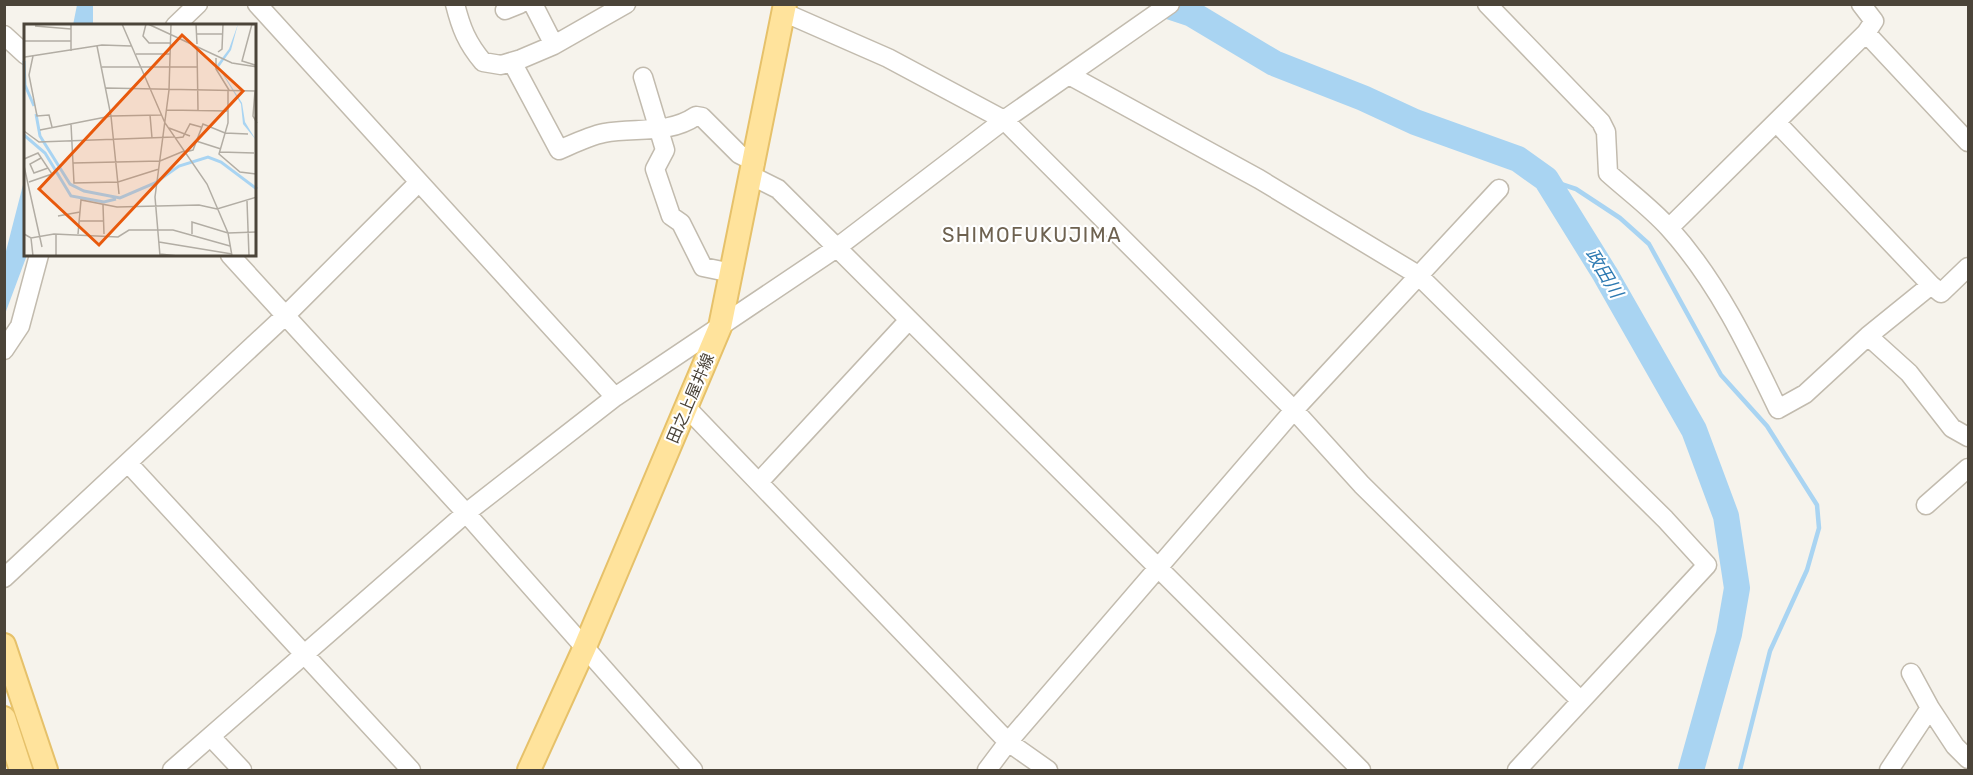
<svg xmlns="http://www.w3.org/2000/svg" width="1973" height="775" font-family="Rubik,'Noto Sans JP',sans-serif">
  <rect width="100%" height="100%" fill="#f6f3ec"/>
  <path fill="#a9d4f2" d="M 77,5 L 93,5 L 93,25 L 73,25 Z
    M 25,177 L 27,255 L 5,314 L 5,255 Z"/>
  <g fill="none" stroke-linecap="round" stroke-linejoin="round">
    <path stroke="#a9d4f2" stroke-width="4.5" d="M 1546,179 L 1576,189 L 1620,218 L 1649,244 L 1721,375 L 1767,426 L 1817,505 L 1819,528 L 1807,570 L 1770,651 L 1740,770"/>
    <path stroke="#a9d4f2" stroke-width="26" d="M 1162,4 L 1192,14 L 1274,63 L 1363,98 L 1415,122 L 1518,159 L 1546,179 L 1605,274 L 1694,430 L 1726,516 L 1737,588 L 1729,634 L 1691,770"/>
    <g stroke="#c2bbae" stroke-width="21">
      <path id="minor" d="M 257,4 L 615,397
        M 455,4 C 461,28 467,43 483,62 L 501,65 L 521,59 L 554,45 L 626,4
        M 533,4 L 554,45
        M 1487,4 L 1601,122 L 1606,132 L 1608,173 C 1628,191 1651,208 1669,228 C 1717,281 1748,346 1778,409 L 1805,394 L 1868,336 L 1931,285 L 1941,293 L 1968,267
        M 1861,4 L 1874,21 L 1866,33 L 1968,142
        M 505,10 L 520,4
        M 783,12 L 888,58 L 1004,120 L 1294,410 L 1362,485 L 1581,701
        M 175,26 L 198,4
        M 4,35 L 26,55
        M 512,62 L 559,150 C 573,144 589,136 604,133 C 635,127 668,135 696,116 L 702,117 L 739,154 L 755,162
        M 1069,75 L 1259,179 L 1418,275 L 1665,519 L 1707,565 L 1517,770
        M 643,77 L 665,150 L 655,169 L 671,216 L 681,223 L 703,267 L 732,273
        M 1776,122 L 1931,285
        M 752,176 L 778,189 L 1361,770
        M 1669,228 L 1866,33
        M 230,255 L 466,513 L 693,770
        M 1868,336 L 1909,373 L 1952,428 L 1968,437
        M 4,350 L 20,326 L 39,255
        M 686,407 L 1008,742 L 1048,770
        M 128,463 L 411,770
        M 759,482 L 908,321
        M 1926,505 L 1968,468
        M 4,578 L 287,314 L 418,183
        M 1930,708 L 1955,746 L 1968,759
        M 211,737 L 242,770
        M 172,770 L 466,513 L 615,397 L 835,249 L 1004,120 L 1170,4
        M 987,770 L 1008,742 L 1294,410 L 1499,189
        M 1889,770 L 1930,708 L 1911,673"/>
    </g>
    <g stroke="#e6c16a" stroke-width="26">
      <path id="major" d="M 4,645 L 46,770
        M 4,718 L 21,770
        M 529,770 L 584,649 L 720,327 L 785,4"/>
    </g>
    <use href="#minor" stroke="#fff" stroke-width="18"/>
    <use href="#major" stroke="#ffe39c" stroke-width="22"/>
  </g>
  <g text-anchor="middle" stroke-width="4.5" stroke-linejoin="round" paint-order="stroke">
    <g font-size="16" fill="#4b4439" stroke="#fff">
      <text transform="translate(690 398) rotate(-67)" y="6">田之上屋井線</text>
    </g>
    <g font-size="18" font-style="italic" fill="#2e7ab2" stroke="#fff">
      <text transform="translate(1604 273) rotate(59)" y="6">政田川</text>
    </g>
    <g font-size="20" letter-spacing="1.5" fill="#6e6250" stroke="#fff">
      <text x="1032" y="242">SHIMOFUKUJIMA</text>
    </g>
  </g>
  <g transform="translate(24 24)">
    <rect width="232" height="232" fill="#f6f3ec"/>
    <path d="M 214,0 L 207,26 L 195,43 L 218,79 L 221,98 L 232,116 L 219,100 L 217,80 L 193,41 L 205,25 Z" fill="#a9d4f2"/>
    <path fill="none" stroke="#a9d4f2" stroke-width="3" d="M 0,37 L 1,61 L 10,82M 12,90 L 16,112 L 46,160 L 60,167 L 96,174 L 131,159 L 155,142 L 184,133 L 197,138 L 233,165M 0,111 L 21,129 L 47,172 L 80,178 L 92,175"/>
    <path fill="none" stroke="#b2ada4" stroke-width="1.5" d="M 98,0 L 141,99 L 183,160 L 204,209 L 208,232M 122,0 L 119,12 L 125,19 L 146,19M 124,0 L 208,39 L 233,43M 172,0 L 173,20M 228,0 L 218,37 L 231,41M 11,2 L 47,5M 173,10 L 198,10M 0,17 L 47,17M 73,22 L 87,92 L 95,170M 173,23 L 174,86M 47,27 L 47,0M 194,28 L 198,25 L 199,0M 112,30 L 146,30M 9,32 L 5,51 L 13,92 L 25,91 L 28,103M 1,33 L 78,21 L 107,22M 192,34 L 192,45 L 205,66M 78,43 L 173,43M 82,64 L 233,67M 204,66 L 204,99 L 195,130 L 216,148 L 233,150M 231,67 L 229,92 L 233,99M 143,86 L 204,87M 126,91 L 128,114M 47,100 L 50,159 L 94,158 L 135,145M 145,104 L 166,112M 16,106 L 87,92 L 137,91M 0,107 L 15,118 L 150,113M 151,114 L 159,113 L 166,100 L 177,103M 172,117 L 197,125M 161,128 L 169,126 L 179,100 L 201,109 L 224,110M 196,128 L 230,129M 17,134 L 6,140 L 10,149 L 24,144M 0,135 L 14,129 L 28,150 L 5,158M 49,139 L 136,137 L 160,127M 0,142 L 18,223M 223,177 L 225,232M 79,181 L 80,210M 34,192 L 56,188M 56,197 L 80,197M 0,210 L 7,214 L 30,210 L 94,213 L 105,206 L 149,206 L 206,222M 54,210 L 57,176 L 93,183 L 175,181 L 193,185 L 233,173M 168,210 L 168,198 L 204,209 L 233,208M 32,211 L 32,232M 7,214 L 9,232M 135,218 L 208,230M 136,230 L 154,232M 136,232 L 131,173 L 145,66 L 147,0"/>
    <path fill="#e8590c" fill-opacity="0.15" stroke="#e8590c" stroke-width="3" d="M 158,11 L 219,67 L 75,221 L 15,165 Z"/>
    <rect width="232" height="232" fill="none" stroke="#4b4439" stroke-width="3"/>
  </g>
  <rect width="1973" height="775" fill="none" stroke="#4b4439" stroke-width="12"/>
</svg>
